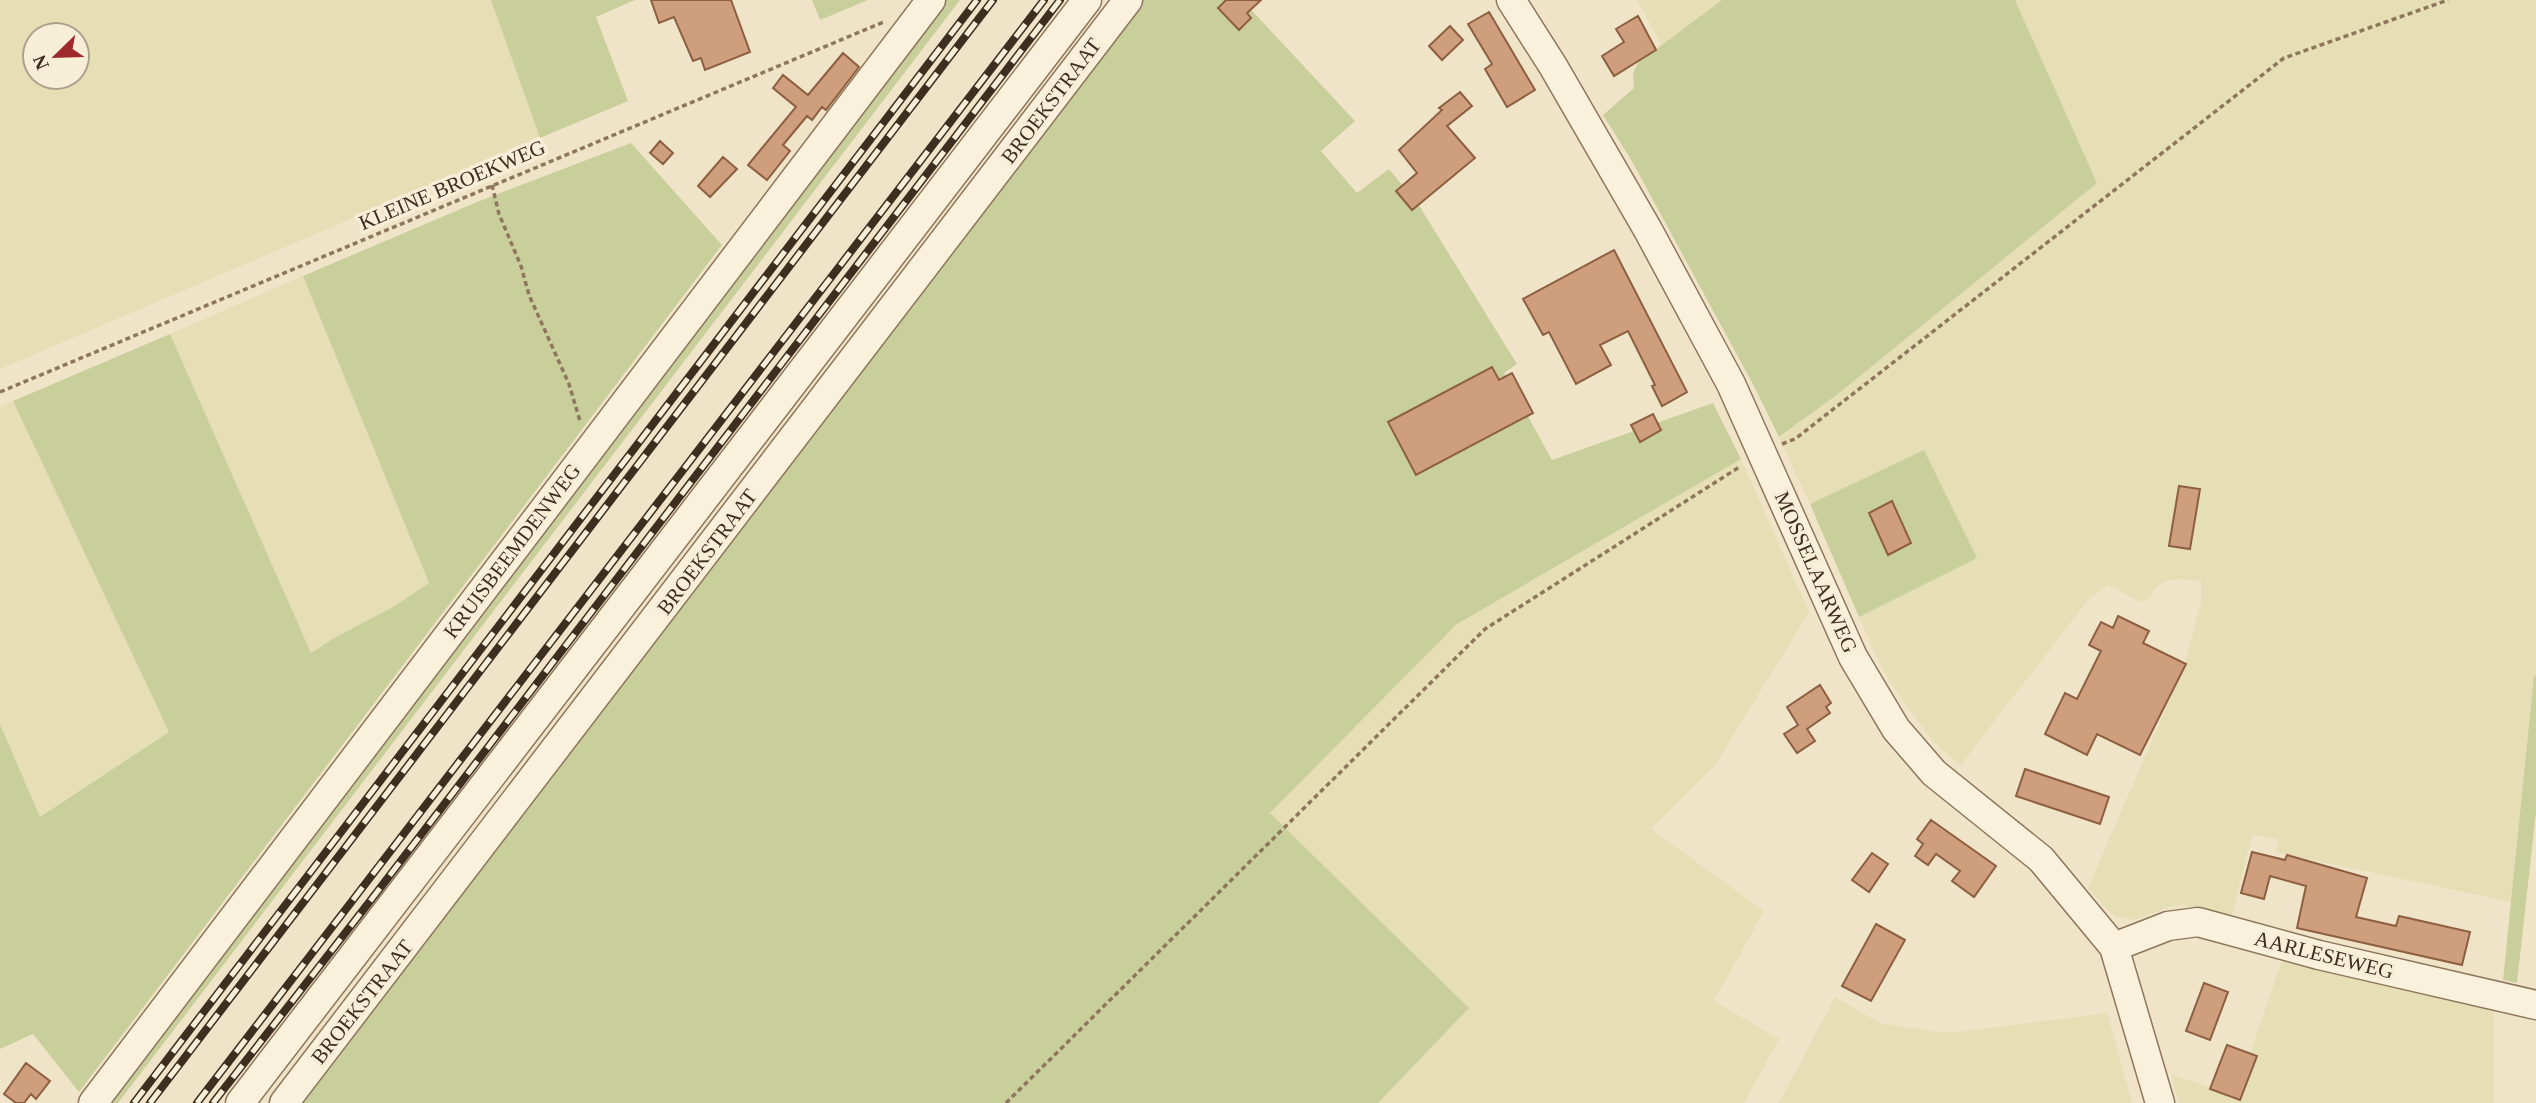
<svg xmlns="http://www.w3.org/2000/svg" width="2536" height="1103" font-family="'Times New Roman',serif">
  <rect width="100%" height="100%" fill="#f0e4c8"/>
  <path fill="#e6deb5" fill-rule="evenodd" d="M 0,0 L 491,0 L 540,138 L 0,369 ZM 35,35 L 77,35 L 77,77 L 35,77 Z
    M 1637,0 L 1722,0 L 1658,49 L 1661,43 Z
    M 2015,0 L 2536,0 L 2536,676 L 2534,677 L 2511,902 L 2276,852 L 2278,839 L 2252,835 L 2231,918 L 2183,905 L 2168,907 L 2135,920 L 2115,916 L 2107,910 L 2088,888 L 2185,664 L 2201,603 L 2201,581 L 2177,579 L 2165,581 L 2154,590 L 2150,598 L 2141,602 L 2108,585 L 2088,600 L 1960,766 L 1931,739 L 1892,685 L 1876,656 L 1859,617 L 1976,558 L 1924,450 L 1810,504 L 1779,438 L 1838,394 L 2097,183 Z
    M 303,276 L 429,583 L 393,607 L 334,638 L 311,653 L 170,334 Z
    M 13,401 L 169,732 L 40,817 L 0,724 L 0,407 Z
    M 1741,459 L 1809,612 L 1715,765 L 1651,829 L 1764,911 L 1714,1001 L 1779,1039 L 1744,1103 L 1378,1103 L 1469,1008 L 1270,813 L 1457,624 Z
    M 2282,961 L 2494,1010 L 2494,1103 L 2179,1103 L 2171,1074 L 2235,1096 Z
    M 1835,997 L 1880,1023 L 1937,1032 L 1958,1032 L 2107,1013 L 2132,1103 L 1779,1103 Z"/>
  <path fill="#c9cf9b" d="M 491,0 L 635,0 L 596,17 L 628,101 L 540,138 Z
    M 812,0 L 868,0 L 820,20 Z
    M 940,0 L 960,0 L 118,1103 L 99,1103 Z
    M 1134,0 L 1242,0 L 1355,121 L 1321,151 L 1357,193 L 1389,169 L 1420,207 L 1517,364 L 1504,373 L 1552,460 L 1713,403 L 1741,459 L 1457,624 L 1270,813 L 1469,1008 L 1378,1103 L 290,1103 Z
    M 1722,0 L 2015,0 L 2097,183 L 1838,394 L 1779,437 L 1756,390 L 1633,163 L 1603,115 L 1634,88 L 1633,73 L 1638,63 Z
    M 631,143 L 722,245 L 79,1092 L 33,1034 L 0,1049 L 0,724 L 40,817 L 169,732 L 13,401 L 170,334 L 311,653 L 334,638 L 393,607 L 429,583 L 303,276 L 477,202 Z
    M 1924,450 L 1977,558 L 1859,617 L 1810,504 Z
    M 2534,676 L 2536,676 L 2536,812 L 2517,983 L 2503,980 Z"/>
  <path fill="#cf9f7d" stroke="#8d5f41" stroke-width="2" d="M 651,0 L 731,0 L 750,52 L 705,70 L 701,58 L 693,61 L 674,17 L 659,23 Z
    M 1226,0 L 1261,0 L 1247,13 L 1251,18 L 1239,30 L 1218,8 Z
    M 1489,12 L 1535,90 L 1507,107 L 1485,69 L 1492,64 L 1468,24 Z
    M 1638,16 L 1656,50 L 1614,76 L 1602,56 L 1624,42 L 1616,29 Z
    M 1450,26 L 1463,40 L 1442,60 L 1429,46 Z
    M 843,53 L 859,67 L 826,110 L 822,107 L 812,120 L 807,116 L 783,145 L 790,151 L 767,180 L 748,165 L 796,107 L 773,88 L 783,75 L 808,95 Z
    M 1460,92 L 1472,106 L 1447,126 L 1475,158 L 1412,210 L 1396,191 L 1417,173 L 1399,150 L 1442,110 L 1439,108 Z
    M 660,141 L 673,153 L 663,164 L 650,153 Z
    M 723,157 L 737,169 L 710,197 L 698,186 Z
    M 1614,250 L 1687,392 L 1662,406 L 1652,386 L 1655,385 L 1628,331 L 1600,345 L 1611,365 L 1576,384 L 1549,332 L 1543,335 L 1523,299 Z
    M 1492,367 L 1499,380 L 1512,373 L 1533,413 L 1416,475 L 1388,422 Z
    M 1653,414 L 1661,430 L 1640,442 L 1631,425 Z
    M 2179,486 L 2200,489 L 2190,549 L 2169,546 Z
    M 1892,501 L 1911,543 L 1888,555 L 1869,513 Z
    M 2118,616 L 2149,631 L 2143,643 L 2186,664 L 2140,755 L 2097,734 L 2087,755 L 2045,734 L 2065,693 L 2077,699 L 2101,651 L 2089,645 L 2101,622 L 2113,628 Z
    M 1820,685 L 1831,703 L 1826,707 L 1830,713 L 1807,729 L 1815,741 L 1797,753 L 1784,734 L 1798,725 L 1787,707 Z
    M 2025,769 L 2109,797 L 2100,824 L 2016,796 Z
    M 1931,820 L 1996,866 L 1974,897 L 1952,881 L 1960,871 L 1936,854 L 1928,865 L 1915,856 L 1923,844 L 1917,839 Z
    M 2252,852 L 2285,860 L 2287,855 L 2367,878 L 2356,917 L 2396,926 L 2399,916 L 2470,932 L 2462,965 L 2297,928 L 2306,886 L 2270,876 L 2264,899 L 2241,893 Z
    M 1872,853 L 1888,864 L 1869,892 L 1852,880 Z
    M 1876,924 L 1905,940 L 1871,1001 L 1842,986 Z
    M 2204,983 L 2228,992 L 2210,1040 L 2186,1031 Z
    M 2227,1045 L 2257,1056 L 2240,1100 L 2210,1089 Z
    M 26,1063 L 50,1081 L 36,1099 L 31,1094 L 24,1103 L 16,1103 L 4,1094 Z"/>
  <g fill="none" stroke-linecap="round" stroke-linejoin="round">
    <g stroke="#8d765c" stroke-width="31">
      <path id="minor" d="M 1511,0 L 1553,66 L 1648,230 L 1731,384 L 1853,657 L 1896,729 L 1934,773 L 2041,859 L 2114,947 L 2160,1103
        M 2114,947 L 2168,926 L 2198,922 L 2319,955 L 2536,1005
        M 93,1103 L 931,0
        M 240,1103 L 1087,0
        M 284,1103 L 1128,0"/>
    </g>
    <path stroke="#8d765c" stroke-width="3.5" stroke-dasharray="5 3.5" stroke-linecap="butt" d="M 492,185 L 499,214 L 521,266 L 529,295 L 569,384 L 580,421
      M 0,392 L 886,21
      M 1782,444 L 1795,439 L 2284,58 L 2448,0
      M 1006,1103 L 1485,629 L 1741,466"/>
    <use href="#minor" stroke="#faf1dc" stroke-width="28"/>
    <g stroke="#3d2e20" stroke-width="8">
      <path id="rail" d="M 134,1103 L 977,0
        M 150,1103 L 993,0
        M 197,1103 L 1044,0
        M 213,1103 L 374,896 L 1060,0"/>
    </g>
    <use href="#rail" stroke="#f7eed8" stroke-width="5" stroke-dasharray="16" stroke-linecap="butt"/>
  </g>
  <g text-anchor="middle" stroke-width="7" stroke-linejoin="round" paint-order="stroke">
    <g font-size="21" fill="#3d2e20" stroke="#f7eed8">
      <text transform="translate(1051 101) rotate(-53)" y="7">BROEKSTRAAT</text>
      <text transform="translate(452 185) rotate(-23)" y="7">KLEINE BROEKWEG</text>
      <text transform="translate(512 551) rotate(-53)" y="7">KRUISBEEMDENWEG</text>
      <text transform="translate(707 552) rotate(-53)" y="7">BROEKSTRAAT</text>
      <text transform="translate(1816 572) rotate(66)" y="7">MOSSELAARWEG</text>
      <text transform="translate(2324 955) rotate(14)" y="7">AARLESEWEG</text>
      <text transform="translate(362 1002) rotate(-52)" y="7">BROEKSTRAAT</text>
    </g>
  </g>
  <g transform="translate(56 56) rotate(247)"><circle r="33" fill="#f7eed8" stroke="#ada18e" stroke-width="2"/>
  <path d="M0-5L12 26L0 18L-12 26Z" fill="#9e2a2b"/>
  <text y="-10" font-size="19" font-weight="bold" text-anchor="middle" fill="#3d2e20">N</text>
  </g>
</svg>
